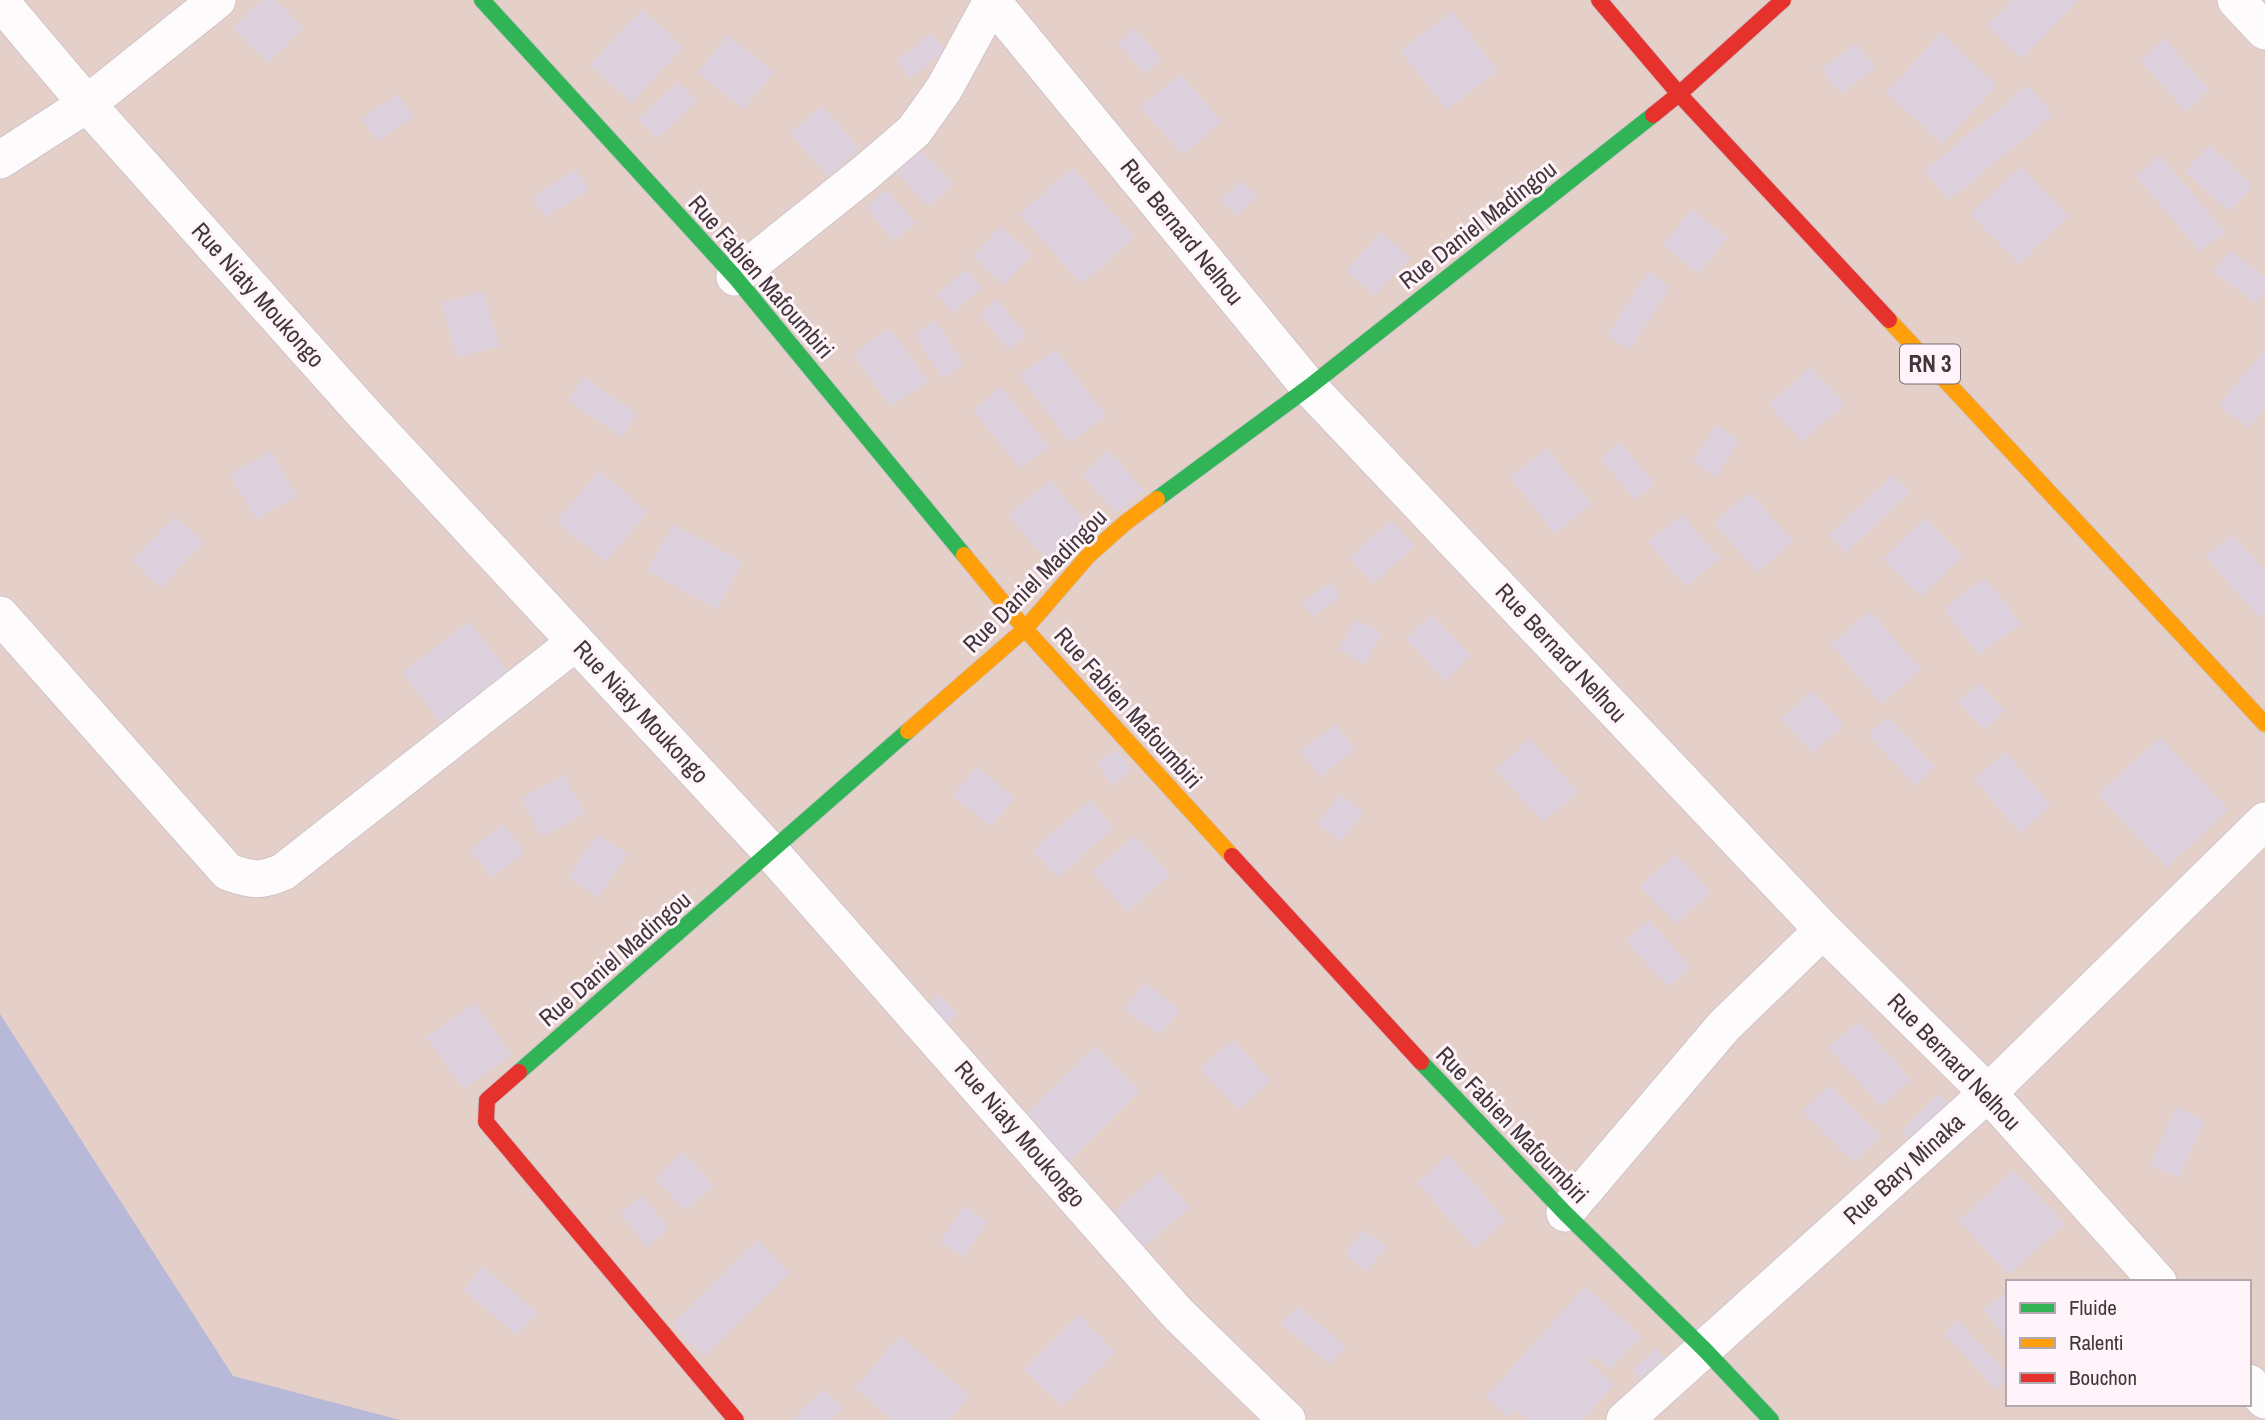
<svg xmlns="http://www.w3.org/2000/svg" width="2265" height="1420" font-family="'Archivo Narrow',sans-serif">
  <rect width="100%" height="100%" fill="#f6e7ef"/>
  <path fill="#e4cfc9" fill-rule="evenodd" d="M 0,0 L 2265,0 L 2265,1420 L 0,1420 ZM 2008,1282 L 2249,1282 L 2249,1404 L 2008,1404 Z"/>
  <path fill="#b8b9d9" d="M 0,1014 L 233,1376 L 400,1420 L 0,1420 Z"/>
  <path fill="#dcd1dc" d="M 262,0 L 276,0 L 304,28 L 268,63 L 233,28 Z
    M 2013,0 L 2079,0 L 2021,59 L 1987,25 Z
    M 642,9 L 683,47 L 632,103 L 590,65 Z
    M 1452,11 L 1498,71 L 1447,110 L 1400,50 Z
    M 1134,28 L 1162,59 L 1145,74 L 1118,44 Z
    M 931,33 L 945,50 L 910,79 L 896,61 Z
    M 1941,33 L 1997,85 L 1943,144 L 1886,93 Z
    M 728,35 L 774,72 L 743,109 L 698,72 Z
    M 2165,39 L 2209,90 L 2185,111 L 2140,60 Z
    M 1856,43 L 1876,68 L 1841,94 L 1822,69 Z
    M 1180,74 L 1222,121 L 1183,155 L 1140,107 Z
    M 678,82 L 697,101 L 657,139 L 638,119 Z
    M 2028,85 L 2053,115 L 1949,200 L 1924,171 Z
    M 398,94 L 414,116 L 377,141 L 361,119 Z
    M 822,106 L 860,149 L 828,177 L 790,133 Z
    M 2209,145 L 2253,186 L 2229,212 L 2185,171 Z
    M 921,150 L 953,184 L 928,207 L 896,172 Z
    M 2160,155 L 2225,232 L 2200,252 L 2136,176 Z
    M 2021,166 L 2069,216 L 2019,264 L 1970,214 Z
    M 1073,168 L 1135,238 L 1081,284 L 1019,214 Z
    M 576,169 L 589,190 L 545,217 L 532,197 Z
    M 1241,180 L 1257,196 L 1237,216 L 1221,200 Z
    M 886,189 L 916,223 L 894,241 L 865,207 Z
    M 1692,209 L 1728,238 L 1698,274 L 1663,245 Z
    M 1001,226 L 1032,255 L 1003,285 L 973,256 Z
    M 1381,232 L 1410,258 L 1375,296 L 1346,271 Z
    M 2229,250 L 2265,277 L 2265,291 L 2256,304 L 2213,272 Z
    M 966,269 L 982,288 L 953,313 L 937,294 Z
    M 1648,272 L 1670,287 L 1630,349 L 1607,336 Z
    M 483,291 L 500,346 L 457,358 L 441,303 Z
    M 997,299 L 1026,336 L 1008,350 L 980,314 Z
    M 935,320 L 964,365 L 943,379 L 914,334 Z
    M 890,328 L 928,381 L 890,407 L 853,354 Z
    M 1056,349 L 1106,416 L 1070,443 L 1019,375 Z
    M 2265,350 L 2265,408 L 2248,428 L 2219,405 Z
    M 1810,367 L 1845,404 L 1802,442 L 1769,405 Z
    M 584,377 L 638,414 L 621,437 L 568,400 Z
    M 1001,387 L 1049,447 L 1020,469 L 973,410 Z
    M 1716,425 L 1739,440 L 1716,477 L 1692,462 Z
    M 1619,442 L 1655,483 L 1635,500 L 1600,458 Z
    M 1547,448 L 1592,504 L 1555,534 L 1510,477 Z
    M 1109,450 L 1144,491 L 1116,514 L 1082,474 Z
    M 271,451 L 297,496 L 256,519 L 230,474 Z
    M 599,471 L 648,512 L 606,562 L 556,521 Z
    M 1893,475 L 1910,492 L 1846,553 L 1829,535 Z
    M 1050,480 L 1090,527 L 1049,563 L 1008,516 Z
    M 1750,492 L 1793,541 L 1757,573 L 1714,523 Z
    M 1682,514 L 1720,559 L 1686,587 L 1648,542 Z
    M 175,516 L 203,542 L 161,588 L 132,561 Z
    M 1925,518 L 1963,556 L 1921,597 L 1883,559 Z
    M 1391,520 L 1415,545 L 1374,584 L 1349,558 Z
    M 673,524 L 743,562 L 717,609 L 647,571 Z
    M 2233,535 L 2265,571 L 2265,613 L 2260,618 L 2206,557 Z
    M 1985,578 L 2021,624 L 1979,655 L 1944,609 Z
    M 1330,582 L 1341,596 L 1313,617 L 1302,603 Z
    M 1870,611 L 1921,670 L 1881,704 L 1831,644 Z
    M 1432,615 L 1471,656 L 1445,681 L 1406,638 Z
    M 1356,619 L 1382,634 L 1364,664 L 1338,649 Z
    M 469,621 L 508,671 L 441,723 L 402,673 Z
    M 1978,683 L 2005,710 L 1985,730 L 1958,702 Z
    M 1812,691 L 1844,725 L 1813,753 L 1781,719 Z
    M 1888,717 L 1935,767 L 1916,786 L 1868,735 Z
    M 1335,724 L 1355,749 L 1321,777 L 1300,752 Z
    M 2160,737 L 2229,810 L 2167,868 L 2098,795 Z
    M 1530,739 L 1578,792 L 1543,822 L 1495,769 Z
    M 1116,749 L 1132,771 L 1112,785 L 1097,762 Z
    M 2005,752 L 2051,805 L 2020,833 L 1974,779 Z
    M 977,766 L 1015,798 L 991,827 L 953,795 Z
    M 564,775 L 585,814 L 542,837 L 521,798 Z
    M 1341,794 L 1364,813 L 1340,842 L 1317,823 Z
    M 1090,800 L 1114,828 L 1058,877 L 1033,850 Z
    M 503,824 L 525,852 L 492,878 L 470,850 Z
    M 597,834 L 628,854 L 598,898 L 568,877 Z
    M 1135,835 L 1170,875 L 1127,912 L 1092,872 Z
    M 1675,854 L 1711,891 L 1676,924 L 1640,887 Z
    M 1649,920 L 1691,967 L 1668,987 L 1626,941 Z
    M 1145,982 L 1180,1010 L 1159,1035 L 1124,1008 Z
    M 938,994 L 958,1014 L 929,1043 L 909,1023 Z
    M 475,1003 L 512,1055 L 464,1089 L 426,1037 Z
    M 1859,1021 L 1911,1080 L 1881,1107 L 1828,1047 Z
    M 1233,1040 L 1271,1081 L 1238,1110 L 1200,1069 Z
    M 1095,1046 L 1140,1091 L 1070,1161 L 1024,1116 Z
    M 1829,1085 L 1881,1136 L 1854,1163 L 1802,1111 Z
    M 1939,1093 L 1950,1104 L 1911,1142 L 1901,1131 Z
    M 2176,1107 L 2205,1120 L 2179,1178 L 2150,1165 Z
    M 683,1152 L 714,1186 L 685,1211 L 655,1178 Z
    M 1449,1155 L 1506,1221 L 1474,1248 L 1417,1182 Z
    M 2014,1170 L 2065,1224 L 2009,1275 L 1959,1221 Z
    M 1159,1172 L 1190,1208 L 1136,1254 L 1106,1218 Z
    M 642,1195 L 669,1229 L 647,1247 L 620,1213 Z
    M 964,1206 L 988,1222 L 964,1257 L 940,1242 Z
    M 1363,1230 L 1386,1246 L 1367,1271 L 1345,1255 Z
    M 758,1240 L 790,1273 L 704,1357 L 672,1324 Z
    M 483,1266 L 537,1312 L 517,1335 L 463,1290 Z
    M 1585,1286 L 1641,1336 L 1610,1370 L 1594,1356 L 1589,1362 L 1615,1384 L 1582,1420 L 1528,1420 L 1517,1410 L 1509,1418 L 1486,1397 Z
    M 2008,1291 L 2008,1344 L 1983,1309 Z
    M 1297,1306 L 1346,1346 L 1330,1365 L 1281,1324 Z
    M 1078,1315 L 1116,1352 L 1062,1406 L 1024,1369 Z
    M 1958,1321 L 2008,1374 L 2008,1378 L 1996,1389 L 1944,1334 Z
    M 900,1336 L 970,1396 L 949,1420 L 893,1420 L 855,1388 Z
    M 1656,1348 L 1672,1365 L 1648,1386 L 1632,1370 Z
    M 825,1389 L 843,1409 L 831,1420 L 791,1420 Z"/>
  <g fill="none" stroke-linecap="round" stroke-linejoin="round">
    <g stroke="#d0c3ca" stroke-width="39">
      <path id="street" d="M 991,0 L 1309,387 L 1823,930 L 1988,1093 L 2158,1282
        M 2236,0 L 2265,31
        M 0,1 L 87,104 L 366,416 L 771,852 L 1177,1313 L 1287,1420
        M 0,160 L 87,104 L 217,0
        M 735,277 L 864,174 L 914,131 L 944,89 L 992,1
        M 0,615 L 228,872 C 252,880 259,882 283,872 L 576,642
        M 1565,1213 L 1724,1026 L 1823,930
        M 2249,1383 L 2265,1400
        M 1625,1420 L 1988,1093 L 2265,821"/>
    </g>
    <g stroke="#d0c3ca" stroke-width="18">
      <path id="fast" d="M 482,0 L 735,277 L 964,555
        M 1157,499 L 1309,387 L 1653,115
        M 1421,1062 L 1565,1213 L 1705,1350 L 1771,1420
        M 519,1072 L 908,731"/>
    </g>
    <g stroke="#d0c3ca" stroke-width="18">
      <path id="slow" d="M 1889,320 L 2265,724
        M 964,555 L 1025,629 L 1232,856
        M 908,731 L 1025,629 L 1088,556 L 1125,523 L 1157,499"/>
    </g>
    <g stroke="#d0c3ca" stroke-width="18">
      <path id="jam" d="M 1599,0 L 1679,94 L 1889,320
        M 1653,115 L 1679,94 L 1783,0
        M 1232,856 L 1421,1062
        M 519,1072 L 487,1100 L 486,1122 L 736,1420"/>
    </g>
    <use href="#street" stroke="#fefbfd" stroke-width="37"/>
    <use href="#fast" stroke="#30b455" stroke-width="16"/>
    <use href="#slow" stroke="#ff9f0a" stroke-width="16"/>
    <use href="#jam" stroke="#e5322d" stroke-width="16"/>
  </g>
  <g text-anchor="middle" stroke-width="6" stroke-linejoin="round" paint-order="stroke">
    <rect fill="#fff4f9" stroke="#796f74" stroke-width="2" x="1900" y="344.5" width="60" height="39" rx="5"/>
    <g font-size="23" font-weight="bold" fill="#40363b">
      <text x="1930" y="372">RN 3</text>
    </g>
    <g font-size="24" fill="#40363b" stroke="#fff4f9">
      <text transform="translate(1478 225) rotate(-38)" y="8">Rue Daniel Madingou</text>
      <text transform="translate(1182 232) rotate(51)" y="8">Rue Bernard Nelhou</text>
      <text transform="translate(761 277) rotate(49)" y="8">Rue Fabien Mafoumbiri</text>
      <text transform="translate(258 295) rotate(48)" y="8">Rue Niaty Moukongo</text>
      <text transform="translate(1035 581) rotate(-45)" y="8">Rue Daniel Madingou</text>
      <text transform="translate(1561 653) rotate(47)" y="8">Rue Bernard Nelhou</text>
      <text transform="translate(1128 708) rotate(48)" y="8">Rue Fabien Mafoumbiri</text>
      <text transform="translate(641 712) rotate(47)" y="8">Rue Niaty Moukongo</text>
      <text transform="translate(615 959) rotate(-41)" y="8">Rue Daniel Madingou</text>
      <text transform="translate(1954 1062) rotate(46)" y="8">Rue Bernard Nelhou</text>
      <text transform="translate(1512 1125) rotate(46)" y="8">Rue Fabien Mafoumbiri</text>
      <text transform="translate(1020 1134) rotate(49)" y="8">Rue Niaty Moukongo</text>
      <text transform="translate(1904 1169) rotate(-42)" y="8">Rue Bary Minaka</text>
    </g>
  </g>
  <rect x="2006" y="1280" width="245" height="126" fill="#fff4f9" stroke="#b3a8ad" stroke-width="2"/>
  <rect x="2020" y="1303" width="35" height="10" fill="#30b455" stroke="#b3a8ad" stroke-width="2"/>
  <text x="2069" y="1315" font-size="21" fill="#40363b">Fluide</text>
  <rect x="2020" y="1338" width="35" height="10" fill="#ff9f0a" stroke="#b3a8ad" stroke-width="2"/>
  <text x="2069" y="1350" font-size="21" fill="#40363b">Ralenti</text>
  <rect x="2020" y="1373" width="35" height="10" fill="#e5322d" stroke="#b3a8ad" stroke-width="2"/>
  <text x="2069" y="1385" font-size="21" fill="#40363b">Bouchon</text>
</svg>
